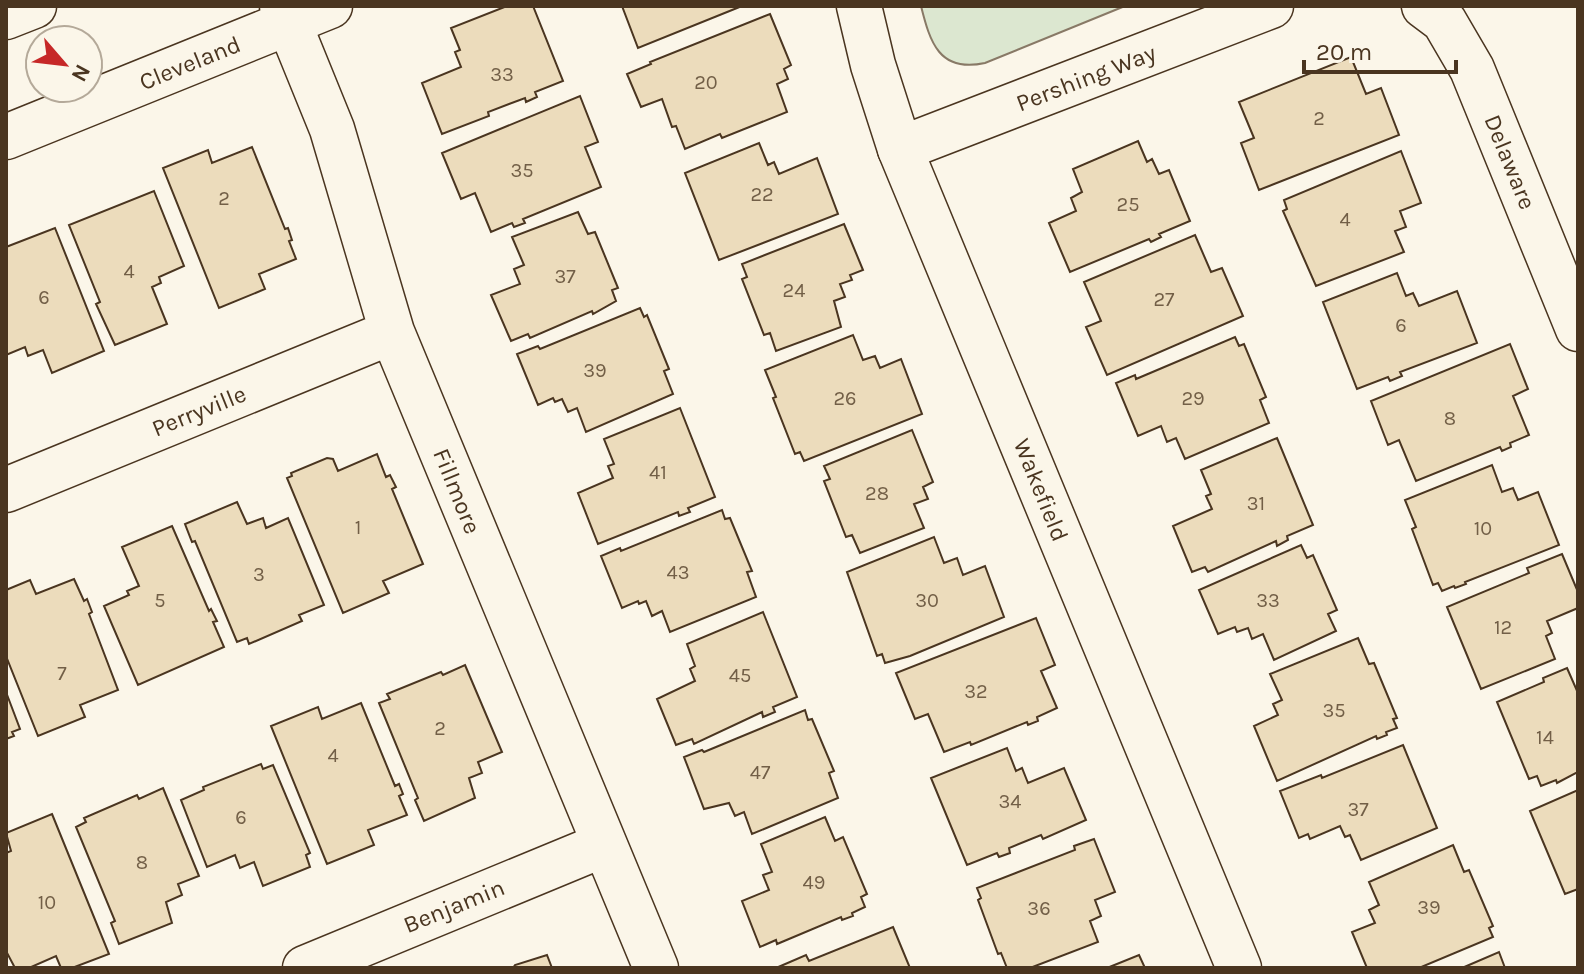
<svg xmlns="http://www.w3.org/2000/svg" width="1584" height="974" font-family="Karla,sans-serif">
  <rect width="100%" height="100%" fill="#fbf6e9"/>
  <path fill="#dce7d0" stroke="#887966" stroke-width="2" d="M 921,6 L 1125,6 L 985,63 C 939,73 930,42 921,6 Z"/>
  <path fill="#ecdcbc" stroke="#4a3520" stroke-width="2" d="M 507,6 L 533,6 L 563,81 L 535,92 L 537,97 L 526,102 L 525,98 L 488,112 L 489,116 L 442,134 L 422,83 L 461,67 L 455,52 L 460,50 L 451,28 Z
    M 622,6 L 742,6 L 638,48 Z
    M 770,14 L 791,65 L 784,69 L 788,79 L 777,84 L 787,112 L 722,138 L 720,134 L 685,149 L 676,126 L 672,127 L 662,99 L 641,107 L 627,74 L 651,64 L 650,62 Z
    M 1351,57 L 1366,94 L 1381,88 L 1399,135 L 1259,190 L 1241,143 L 1254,138 L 1239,102 Z
    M 580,96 L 598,142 L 585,147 L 601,187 L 523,219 L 525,223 L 514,227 L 512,223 L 491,232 L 475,193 L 461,199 L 442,153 Z
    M 1138,141 L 1147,162 L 1152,159 L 1159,174 L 1169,170 L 1190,221 L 1159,234 L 1161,237 L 1151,242 L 1149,239 L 1070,272 L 1049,223 L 1076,211 L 1071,198 L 1082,192 L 1073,169 Z
    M 759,143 L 768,165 L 774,162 L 779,174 L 817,158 L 838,214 L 719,260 L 685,173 Z
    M 252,147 L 285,229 L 288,228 L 292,240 L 289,241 L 296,259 L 259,274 L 265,289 L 219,308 L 163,168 L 208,150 L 212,163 Z
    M 1401,151 L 1421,203 L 1400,211 L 1406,227 L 1395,231 L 1404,252 L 1316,286 L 1283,211 L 1287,209 L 1284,200 Z
    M 154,191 L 184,266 L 159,277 L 161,283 L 152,287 L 167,324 L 115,345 L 96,304 L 100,302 L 69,225 Z
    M 578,212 L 588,234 L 595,232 L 618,288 L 612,290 L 616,301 L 593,314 L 592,311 L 530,338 L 528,334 L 511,341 L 491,295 L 520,284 L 514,269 L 524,265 L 512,237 Z
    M 844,224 L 863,270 L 850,275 L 852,280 L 840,284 L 845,297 L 834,301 L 841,327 L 776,351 L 770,333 L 764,335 L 742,279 L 747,277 L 742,264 Z
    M 55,228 L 104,351 L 52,373 L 43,350 L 28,356 L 25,347 L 6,355 L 6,247 Z
    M 1195,235 L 1211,272 L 1222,268 L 1243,316 L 1107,375 L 1086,327 L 1101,321 L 1084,282 Z
    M 1397,273 L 1406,296 L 1413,293 L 1419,306 L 1457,291 L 1477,343 L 1400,372 L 1402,376 L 1390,381 L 1388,377 L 1357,389 L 1323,302 Z
    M 640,308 L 644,317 L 647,315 L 669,369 L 664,371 L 673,394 L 586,432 L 577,408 L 568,412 L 562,399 L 555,402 L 553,398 L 538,405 L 517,354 L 538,346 L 540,349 Z
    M 853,335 L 863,360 L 875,356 L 880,368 L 901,359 L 922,414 L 804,461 L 800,452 L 795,454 L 773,398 L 776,397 L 765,370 Z
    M 1235,337 L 1239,346 L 1244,344 L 1266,397 L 1260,400 L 1269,423 L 1185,459 L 1176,438 L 1167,442 L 1161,426 L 1138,436 L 1116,383 L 1135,375 L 1136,379 Z
    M 1510,344 L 1528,389 L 1513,396 L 1529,435 L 1510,443 L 1511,447 L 1502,451 L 1500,447 L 1416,481 L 1399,440 L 1388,445 L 1371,401 Z
    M 680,408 L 715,497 L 688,508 L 690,512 L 679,516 L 678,512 L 598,544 L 578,493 L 613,478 L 608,466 L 614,464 L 604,439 Z
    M 912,430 L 933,482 L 923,487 L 928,499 L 914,504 L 924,528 L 860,553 L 852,535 L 846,537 L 824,481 L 830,479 L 824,466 Z
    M 1277,438 L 1313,525 L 1287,536 L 1288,540 L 1277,546 L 1276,541 L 1208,572 L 1205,567 L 1192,572 L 1173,526 L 1212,509 L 1206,496 L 1211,494 L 1201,470 Z
    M 377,454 L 386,477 L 390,475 L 396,487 L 392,489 L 423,564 L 383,581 L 389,593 L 343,613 L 287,478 L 292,476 L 291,473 L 327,458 L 333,459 L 338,471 Z
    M 1492,465 L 1502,492 L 1513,488 L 1518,500 L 1538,492 L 1559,545 L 1465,582 L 1466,584 L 1455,588 L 1454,586 L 1442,591 L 1438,583 L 1433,585 L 1412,529 L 1416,527 L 1405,500 Z
    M 237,502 L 247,524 L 263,518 L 266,528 L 288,518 L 324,605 L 299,615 L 302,621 L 249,644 L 247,638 L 237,642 L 195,541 L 192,542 L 185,524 Z
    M 722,510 L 725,519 L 730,518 L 752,571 L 747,572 L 756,597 L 670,632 L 662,611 L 652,616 L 646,601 L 639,604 L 638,601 L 622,608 L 601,556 L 620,548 L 621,551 Z
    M 172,526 L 209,611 L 211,609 L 217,621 L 213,622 L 224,647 L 138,685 L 104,606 L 129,595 L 127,591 L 139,586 L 122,547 Z
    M 934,537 L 944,563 L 957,558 L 963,575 L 985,566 L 1004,617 L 910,656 L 885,663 L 882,654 L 877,656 L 847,572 Z
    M 1301,545 L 1307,558 L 1313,555 L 1337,610 L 1328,614 L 1336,631 L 1274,660 L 1263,634 L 1252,639 L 1248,628 L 1237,632 L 1235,627 L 1218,634 L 1199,590 Z
    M 1562,554 L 1578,592 L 1578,608 L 1547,621 L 1552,633 L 1546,636 L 1555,659 L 1481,689 L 1447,607 L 1529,573 L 1527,568 Z
    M 74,579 L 84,601 L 87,599 L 92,612 L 89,614 L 118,690 L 80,705 L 85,717 L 38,736 L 6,656 L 6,590 L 30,580 L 36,594 Z
    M 763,612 L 797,697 L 773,707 L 775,712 L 763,717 L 762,712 L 694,744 L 692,739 L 676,745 L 657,699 L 695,681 L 690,669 L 695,666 L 687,644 Z
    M 1036,618 L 1055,665 L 1041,671 L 1057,708 L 1037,717 L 1038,721 L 1028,725 L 1027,722 L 971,745 L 970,742 L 944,752 L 928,714 L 915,719 L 896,673 Z
    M 1358,638 L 1369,664 L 1374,663 L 1397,718 L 1393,719 L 1397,728 L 1386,732 L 1387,735 L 1377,739 L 1376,736 L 1277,781 L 1254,726 L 1278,715 L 1273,704 L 1282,700 L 1270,674 Z
    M 465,665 L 502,752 L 478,762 L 482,773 L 469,778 L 475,798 L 424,821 L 415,800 L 418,798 L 379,703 L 390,699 L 387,694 L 441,672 L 443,675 Z
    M 1567,668 L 1578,693 L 1578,772 L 1557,783 L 1556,780 L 1541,786 L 1537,776 L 1529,779 L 1497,702 L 1544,682 L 1543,678 Z
    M 6,692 L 20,729 L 12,732 L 14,736 L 6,739 Z
    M 361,703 L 395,786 L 399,784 L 403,794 L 399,796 L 407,815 L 368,830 L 374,845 L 327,864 L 271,726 L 318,707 L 322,719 Z
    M 805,710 L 808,720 L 812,719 L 834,771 L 829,773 L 838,798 L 752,834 L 744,812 L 735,816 L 729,803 L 704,809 L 684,757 L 702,750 L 704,752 Z
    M 1403,745 L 1437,828 L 1361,860 L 1350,835 L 1345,837 L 1340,826 L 1310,839 L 1308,834 L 1299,838 L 1280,791 L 1321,775 L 1322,778 Z
    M 1007,748 L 1016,771 L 1022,768 L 1028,783 L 1064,768 L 1086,820 L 1043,839 L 1041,835 L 1009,848 L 1010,853 L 999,857 L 997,853 L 967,865 L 931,778 Z
    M 261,764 L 263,769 L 273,765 L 310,853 L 306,855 L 310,867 L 263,886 L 254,862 L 240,868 L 235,855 L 207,867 L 181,800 L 204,790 L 203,787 Z
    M 163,788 L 199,876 L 178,884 L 182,895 L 166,902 L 172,923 L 119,944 L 111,923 L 115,921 L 76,827 L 86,822 L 84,818 L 137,795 L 139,799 Z
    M 1578,790 L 1578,889 L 1565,894 L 1530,811 Z
    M 52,814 L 109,954 L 72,968 L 61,968 L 56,956 L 29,968 L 15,968 L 6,951 L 6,853 L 11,851 L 6,833 Z
    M 825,817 L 835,841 L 843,837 L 867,894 L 861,897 L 865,907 L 852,913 L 853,916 L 842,920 L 841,917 L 777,944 L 776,940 L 760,947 L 742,901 L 769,890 L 763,875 L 772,872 L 761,844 Z
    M 1094,839 L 1115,892 L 1095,900 L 1101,916 L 1090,921 L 1098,942 L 1030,968 L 1007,968 L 1001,953 L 998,954 L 978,900 L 981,898 L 977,888 L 1075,850 L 1074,846 Z
    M 1453,845 L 1464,872 L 1469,870 L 1493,926 L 1489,928 L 1493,937 L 1419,968 L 1367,968 L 1352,932 L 1375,923 L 1369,910 L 1379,905 L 1369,882 Z
    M 893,927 L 910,968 L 776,968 L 806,955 L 809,961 Z
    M 1499,952 L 1505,968 L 1462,968 Z
    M 547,955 L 552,968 L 513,968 L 515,965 Z
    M 1139,955 L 1145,968 L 1107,968 Z"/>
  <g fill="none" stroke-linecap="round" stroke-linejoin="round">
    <g stroke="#4a3520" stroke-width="47">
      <path id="minor" d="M 282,6 L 332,129 L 392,332 L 656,968
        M 900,149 L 1239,968
        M 6,490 L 392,332
        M 305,968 L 603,845"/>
    </g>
    <g stroke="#4a3520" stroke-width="47">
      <path id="tertiary" d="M 859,6 L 873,65 L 900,149 L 1271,6
        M 1424,6 L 1444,21 L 1472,69 L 1578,329
        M 6,17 L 34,6
        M 6,137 L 330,6"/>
    </g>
    <use href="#minor" stroke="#fbf6e9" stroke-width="44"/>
    <use href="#tertiary" stroke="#fbf6e9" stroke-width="44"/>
  </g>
  <g text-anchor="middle" stroke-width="6" stroke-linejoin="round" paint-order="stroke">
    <g font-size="20" fill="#725f47">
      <text x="502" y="81">33</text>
      <text x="706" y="89">20</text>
      <text x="1319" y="125">2</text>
      <text x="522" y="177">35</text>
      <text x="762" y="201">22</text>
      <text x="224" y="205">2</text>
      <text x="1128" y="211">25</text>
      <text x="1345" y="226">4</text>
      <text x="129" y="278">4</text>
      <text x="565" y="283">37</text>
      <text x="794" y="297">24</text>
      <text x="44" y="304">6</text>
      <text x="1164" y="306">27</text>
      <text x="1401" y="332">6</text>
      <text x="595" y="377">39</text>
      <text x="845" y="405">26</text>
      <text x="1193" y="405">29</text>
      <text x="1450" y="425">8</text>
      <text x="658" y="479">41</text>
      <text x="877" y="500">28</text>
      <text x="1256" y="510">31</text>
      <text x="358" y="534">1</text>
      <text x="1483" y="535">10</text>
      <text x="678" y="579">43</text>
      <text x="259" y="581">3</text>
      <text x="160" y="607">5</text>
      <text x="927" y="607">30</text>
      <text x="1268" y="607">33</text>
      <text x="1503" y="634">12</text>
      <text x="62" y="680">7</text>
      <text x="740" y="682">45</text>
      <text x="976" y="698">32</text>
      <text x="1334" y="717">35</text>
      <text x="440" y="735">2</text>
      <text x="1545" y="744">14</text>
      <text x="333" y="762">4</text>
      <text x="760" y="779">47</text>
      <text x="1010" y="808">34</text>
      <text x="1358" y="816">37</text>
      <text x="241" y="824">6</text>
      <text x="142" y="869">8</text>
      <text x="814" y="889">49</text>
      <text x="47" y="909">10</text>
      <text x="1429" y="914">39</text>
      <text x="1039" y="915">36</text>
    </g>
    <g font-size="24" fill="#4a3520" stroke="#fbf6e9">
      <text transform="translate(190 63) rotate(-22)" y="8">Cleveland</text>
      <text transform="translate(1086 78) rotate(-21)" y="8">Pershing Way</text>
      <text transform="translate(1510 162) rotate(68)" y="8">Delaware</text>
      <text transform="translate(199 411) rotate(-22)" y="8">Perryville</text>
      <text transform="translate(1041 490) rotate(68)" y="8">Wakefield</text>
      <text transform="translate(457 491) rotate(68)" y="8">Fillmore</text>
      <text transform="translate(454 906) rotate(-22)" y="8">Benjamin</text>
    </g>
  </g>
  <rect width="1584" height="974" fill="none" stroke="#4a3520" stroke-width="16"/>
  <g transform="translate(64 64) rotate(118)"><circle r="38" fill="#fbf6e9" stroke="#b4a999" stroke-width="2"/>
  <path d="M0-6L14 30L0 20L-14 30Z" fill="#c62828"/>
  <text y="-12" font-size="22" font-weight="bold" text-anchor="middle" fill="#4a3520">N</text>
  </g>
  <path d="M1304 60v12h152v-12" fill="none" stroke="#4a3520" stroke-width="4"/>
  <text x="1316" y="60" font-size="24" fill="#4a3520" stroke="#fbf6e9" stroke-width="6" paint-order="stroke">20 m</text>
</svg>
